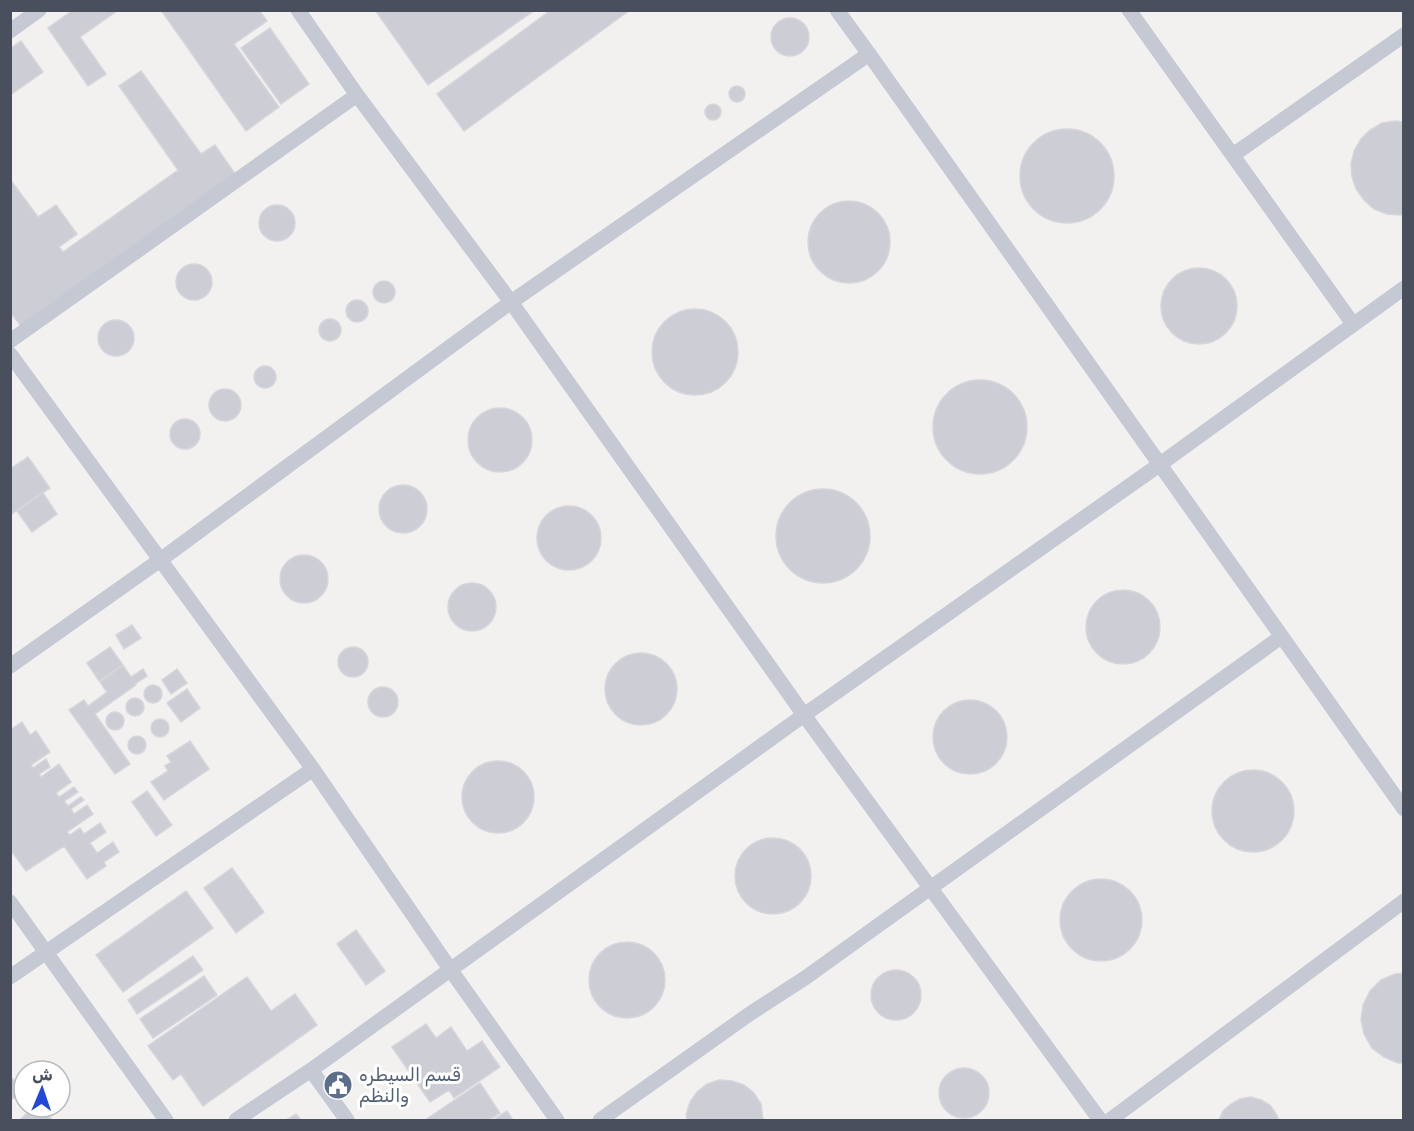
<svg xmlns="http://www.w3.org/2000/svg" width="1414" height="1131" font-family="Rubik,'Noto Sans Arabic',sans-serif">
  <rect width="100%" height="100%" fill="#f3f1f0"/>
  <path fill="#cdced5" stroke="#d5d5db" stroke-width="1.5" d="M 73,10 L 117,11 L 80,37 L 106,74 L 88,86 L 48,28 Z
    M 161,10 L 259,10 L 267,21 L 234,44 L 279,107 L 246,131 Z
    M 375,10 L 535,10 L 428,85 Z
    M 551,10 L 630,10 L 464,131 L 437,94 Z
    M771 37a19 19 0 1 1 38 0a19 19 0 1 1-38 0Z
    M 270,28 L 309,84 L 281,104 L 241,48 Z
    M 21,41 L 43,72 L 10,95 L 10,49 Z
    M 141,71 L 201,154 L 215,145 L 236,175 L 21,326 L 10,312 L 10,179 L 38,217 L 56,205 L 77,234 L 59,247 L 63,252 L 178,170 L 119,86 Z
    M729 94a8 8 0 1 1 16 0a8 8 0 1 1-16 0Z
    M705 112a8 8 0 1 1 16 0a8 8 0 1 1-16 0Z
    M 1395,121 L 1404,122 L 1404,214 L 1400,215 L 1387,214 L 1374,209 L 1364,200 L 1356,189 L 1352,177 L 1351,164 L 1354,151 L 1361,139 L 1370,130 L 1382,123 Z
    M1020 176a47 47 0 1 1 94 0a47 47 0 1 1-94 0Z
    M808 242a41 41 0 1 1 82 0a41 41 0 1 1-82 0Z
    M259 223a18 18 0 1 1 36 0a18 18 0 1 1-36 0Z
    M176 282a18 18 0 1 1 36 0a18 18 0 1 1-36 0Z
    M1161 306a38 38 0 1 1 76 0a38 38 0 1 1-76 0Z
    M373 292a11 11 0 1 1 22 0a11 11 0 1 1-22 0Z
    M346 311a11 11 0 1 1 22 0a11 11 0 1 1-22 0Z
    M652 352a43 43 0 1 1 86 0a43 43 0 1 1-86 0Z
    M319 330a11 11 0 1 1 22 0a11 11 0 1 1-22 0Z
    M98 338a18 18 0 1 1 36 0a18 18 0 1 1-36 0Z
    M254 377a11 11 0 1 1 22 0a11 11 0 1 1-22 0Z
    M933 427a47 47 0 1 1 94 0a47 47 0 1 1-94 0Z
    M209 405a16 16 0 1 1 32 0a16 16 0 1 1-32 0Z
    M468 440a32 32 0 1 1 64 0a32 32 0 1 1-64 0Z
    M170 434a15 15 0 1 1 30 0a15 15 0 1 1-30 0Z
    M 28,457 L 50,488 L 10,515 L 10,469 Z
    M379 509a24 24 0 1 1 48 0a24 24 0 1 1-48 0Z
    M776 536a47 47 0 1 1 94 0a47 47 0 1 1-94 0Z
    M 43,493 L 57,514 L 32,532 L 17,511 Z
    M537 538a32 32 0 1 1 64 0a32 32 0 1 1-64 0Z
    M280 579a24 24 0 1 1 48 0a24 24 0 1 1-48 0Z
    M448 607a24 24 0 1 1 48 0a24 24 0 1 1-48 0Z
    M1086 627a37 37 0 1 1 74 0a37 37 0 1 1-74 0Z
    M 132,625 L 141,638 L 124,649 L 116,635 Z
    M 110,647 L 123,665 L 99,681 L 87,663 Z
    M338 662a15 15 0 1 1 30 0a15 15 0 1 1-30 0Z
    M605 689a36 36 0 1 1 72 0a36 36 0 1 1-72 0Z
    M 123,665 L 131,677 L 143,669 L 147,676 L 135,684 L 136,685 L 95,714 L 130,764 L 115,774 L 69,710 L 84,700 L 88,706 L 107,692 L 100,682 Z
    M 177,669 L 187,683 L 171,694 L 162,680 Z
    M144 694a9 9 0 1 1 18 0a9 9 0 1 1-18 0Z
    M368 702a15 15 0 1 1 30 0a15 15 0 1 1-30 0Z
    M 187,689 L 200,708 L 181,722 L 167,703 Z
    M126 707a9 9 0 1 1 18 0a9 9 0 1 1-18 0Z
    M933 737a37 37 0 1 1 74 0a37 37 0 1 1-74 0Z
    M106 721a9 9 0 1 1 18 0a9 9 0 1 1-18 0Z
    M151 728a9 9 0 1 1 18 0a9 9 0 1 1-18 0Z
    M 22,722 L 30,735 L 36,731 L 50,752 L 31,765 L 33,768 L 46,759 L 50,767 L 39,774 L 41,777 L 59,764 L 71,782 L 56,793 L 59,797 L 74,787 L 78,792 L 64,801 L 68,806 L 81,797 L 84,800 L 71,809 L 74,814 L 87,805 L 93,814 L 67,832 L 70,835 L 80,828 L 84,834 L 100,823 L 106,832 L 90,843 L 97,853 L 113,842 L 119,852 L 104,862 L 106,866 L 87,879 L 64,846 L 26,871 L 10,849 L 10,730 Z
    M128 745a9 9 0 1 1 18 0a9 9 0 1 1-18 0Z
    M 190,741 L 209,769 L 164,800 L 151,782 L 168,771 L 165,766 L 171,762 L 167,756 Z
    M462 797a36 36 0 1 1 72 0a36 36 0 1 1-72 0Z
    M1212 811a41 41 0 1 1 82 0a41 41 0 1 1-82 0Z
    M 147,791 L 172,825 L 156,836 L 132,802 Z
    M735 876a38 38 0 1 1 76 0a38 38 0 1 1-76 0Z
    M 232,868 L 264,912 L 236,933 L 204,888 Z
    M1060 920a41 41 0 1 1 82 0a41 41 0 1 1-82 0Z
    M 186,891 L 213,928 L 123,992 L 96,955 Z
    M 356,930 L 385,971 L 366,985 L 337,944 Z
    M589 980a38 38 0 1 1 76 0a38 38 0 1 1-76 0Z
    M 193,956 L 203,970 L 137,1014 L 128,1000 Z
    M871 995a25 25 0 1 1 50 0a25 25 0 1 1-50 0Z
    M 1404,973 L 1404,1063 L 1398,1063 L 1384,1057 L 1372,1048 L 1364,1034 L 1361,1020 L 1363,1005 L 1370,991 L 1381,980 L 1395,974 Z
    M 204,976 L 217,995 L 153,1038 L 140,1019 Z
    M 247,977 L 271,1011 L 295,994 L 317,1025 L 203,1106 L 181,1074 L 173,1080 L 148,1046 Z
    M 426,1024 L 436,1038 L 451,1027 L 467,1051 L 482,1041 L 500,1067 L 454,1098 L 449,1090 L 430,1102 L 392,1047 Z
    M939 1093a25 25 0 1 1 50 0a25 25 0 1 1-50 0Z
    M 10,1077 L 18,1083 L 19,1090 L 16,1097 L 10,1100 Z
    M 719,1080 L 732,1081 L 744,1085 L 754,1093 L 761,1104 L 763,1120 L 687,1120 L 686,1115 L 690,1102 L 697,1092 L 707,1084 Z
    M 480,1083 L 500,1113 L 489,1120 L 425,1120 Z
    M 1251,1097 L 1261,1100 L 1270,1105 L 1276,1114 L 1279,1120 L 1219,1120 L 1223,1111 L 1231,1104 L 1240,1099 Z
    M 37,1111 L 43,1112 L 48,1115 L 52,1120 L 20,1120 L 26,1114 Z
    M 507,1111 L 513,1120 L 493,1120 Z
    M 296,1114 L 301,1120 L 286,1120 Z"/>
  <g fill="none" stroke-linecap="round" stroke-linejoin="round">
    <path stroke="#c5c9d4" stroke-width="15" d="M 298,10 L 357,95 L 511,302 L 804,715 L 1100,1120
      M 837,10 L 869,54 L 1404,809
      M 1129,10 L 1353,324
      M 10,31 L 39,10
      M 1233,155 L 1404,35
      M 10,341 L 357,95
      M 10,354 L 313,769 L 450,969 L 557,1120
      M 10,666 L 160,560 L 511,302 L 869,54
      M 10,902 L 166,1120
      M 10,977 L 313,769
      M 311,1070 L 347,1120
      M 236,1120 L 311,1070 L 804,715 L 1159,465 L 1404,288
      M 600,1120 L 751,1013 L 805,978 L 869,932 L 1281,637
      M 1110,1120 L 1404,901"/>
  </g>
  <defs>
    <g id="civic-disc" transform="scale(1.5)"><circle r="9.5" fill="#5c6f8a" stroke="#fff"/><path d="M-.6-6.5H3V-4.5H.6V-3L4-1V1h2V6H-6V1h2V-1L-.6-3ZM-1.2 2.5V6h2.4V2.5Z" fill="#fff"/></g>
  </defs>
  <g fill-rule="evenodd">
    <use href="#civic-disc" x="338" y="1085"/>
  </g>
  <g text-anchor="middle" stroke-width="6" stroke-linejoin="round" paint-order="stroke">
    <g font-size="18" fill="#4e5e75" stroke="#fff" text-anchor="start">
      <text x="359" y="1081">قسم السيطره<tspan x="359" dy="21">والنظم</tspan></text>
    </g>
  </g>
  <rect width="1414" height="1131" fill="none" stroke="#494f5d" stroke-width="24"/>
  <g transform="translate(42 1089) rotate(2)"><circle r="28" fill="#ffffff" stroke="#b6b9be" stroke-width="1.5"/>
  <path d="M0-4.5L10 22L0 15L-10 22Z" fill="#2247db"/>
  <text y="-9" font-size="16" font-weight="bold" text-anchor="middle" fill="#494f5d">ش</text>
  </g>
</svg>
